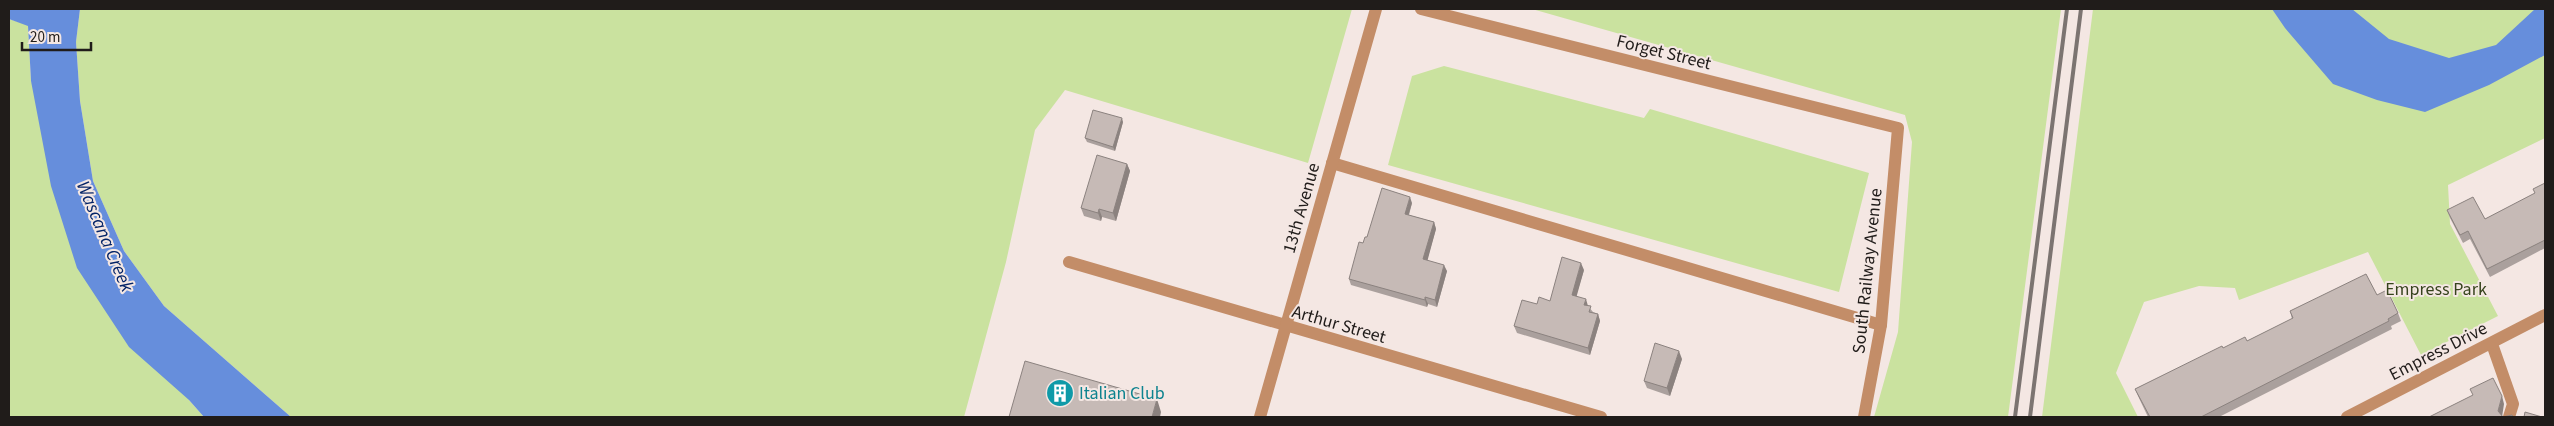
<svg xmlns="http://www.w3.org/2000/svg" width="2554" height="426" font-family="'Source Sans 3',sans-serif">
  <rect width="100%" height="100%" fill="#f4e7e3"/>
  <path fill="#cae29f" d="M 80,9 L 1352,9 L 1308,163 L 1065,90 L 1035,130 L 1006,262 L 964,417 L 291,417 L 164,306 L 124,251 L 93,181 L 80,101 L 76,42 Z
    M 1532,9 L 2061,9 L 2008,417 L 1874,417 L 1898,332 L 1912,142 L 1905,115 Z
    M 2093,9 L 2545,9 L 2545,138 L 2448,185 L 2450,224 L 2498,316 L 2421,355 L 2368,252 L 2239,300 L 2235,288 L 2199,286 L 2144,302 L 2116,373 L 2138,417 L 2042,417 Z
    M 9,19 L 28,25 L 31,81 L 189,400 L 204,417 L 9,417 Z
    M 1444,66 L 1644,118 L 1650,109 L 1869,173 L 1839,292 L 1388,165 L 1412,76 Z"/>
  <path fill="#668edc" d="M 9,9 L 80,9 L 76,42 L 80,101 L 93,181 L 124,251 L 164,306 L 291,417 L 204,417 L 189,400 L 129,347 L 77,268 L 51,186 L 31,81 L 28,26 L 9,19 Z
    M 2272,9 L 2352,9 L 2389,39 L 2449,58 L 2496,45 L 2535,9 L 2545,9 L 2545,55 L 2489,85 L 2425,112 L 2377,100 L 2333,84 L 2285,28 Z"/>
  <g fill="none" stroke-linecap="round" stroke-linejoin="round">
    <path stroke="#c38d68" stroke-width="12" d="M 1332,163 L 1881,325
      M 2492,344 L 2513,404 L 2509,417"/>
    <path stroke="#c38d68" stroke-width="12" d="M 1421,9 L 1898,128 L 1881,325 L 1864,417
      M 1069,262 L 1601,417
      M 2347,417 L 2545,315"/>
    <path stroke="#c38d68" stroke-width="12" d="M 1260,417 L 1376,9"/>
    <path stroke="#7c7471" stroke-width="4" d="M 2015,417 L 2067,9
      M 2030,417 L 2081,9"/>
  </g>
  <path fill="#aaa09d" d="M 1123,122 L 1115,151 L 1087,142 L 1085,138 Z
    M 1127,164 L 1130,171 L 1116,221 L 1102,217 L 1101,221 L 1084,216 L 1081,208 Z
    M 2545,183 L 2545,248 L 2490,277 L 2470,239 L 2463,243 L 2450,218 L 2447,210 L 2485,219 L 2535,194 Z
    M 1412,203 L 1409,215 L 1434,222 L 1436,229 L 1427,260 L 1447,271 L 1437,307 L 1428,304 L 1427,307 L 1351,285 L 1349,279 L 1363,243 L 1367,237 Z
    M 1584,270 L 1576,296 L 1588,306 L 1593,312 L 1598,314 L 1600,321 L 1590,355 L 1517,333 L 1514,326 L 1537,304 L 1550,301 Z
    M 2377,295 L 2398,313 L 2401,321 L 2391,326 L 2392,329 L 2219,417 L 2148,417 L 2138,396 L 2135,389 L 2223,348 L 2247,341 L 2292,319 L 2290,311 Z
    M 1682,359 L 1670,396 L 1647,388 L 1644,381 Z"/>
  <path fill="#8b827f" d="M 1122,118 L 1123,122 L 1115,151 L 1113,147 Z
    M 1127,164 L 1130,171 L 1116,221 L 1113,213 Z
    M 1410,197 L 1412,203 L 1407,220 L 1405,214 Z
    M 1099,209 L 1102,217 L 1101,221 L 1098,213 Z
    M 1434,222 L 1436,229 L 1426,266 L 1423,259 Z
    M 1581,263 L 1584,270 L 1575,302 L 1572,295 Z
    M 1444,265 L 1447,271 L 1437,307 L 1435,300 Z
    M 1425,297 L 1428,304 L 1427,307 L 1425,300 Z
    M 1586,299 L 1588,306 L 1584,305 Z
    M 1598,314 L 1600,321 L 1590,355 L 1588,348 Z
    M 1679,351 L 1682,359 L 1670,396 L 1667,388 Z
    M 2502,396 L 2504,404 L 2502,417 L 2498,411 Z
    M 1157,399 L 1161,412 L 1160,417 L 1152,417 Z"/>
  <path fill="#c6bab6" stroke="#8b827f" d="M 1093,110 L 1122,118 L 1113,147 L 1085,138 Z
    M 1097,155 L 1127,164 L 1113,213 L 1099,209 L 1098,213 L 1081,208 Z
    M 2545,183 L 2545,240 L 2487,269 L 2468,231 L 2460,235 L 2447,210 L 2473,197 L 2485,219 L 2535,193 L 2533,189 Z
    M 1382,188 L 1410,197 L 1405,214 L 1434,222 L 1423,259 L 1444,265 L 1435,300 L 1425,297 L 1425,300 L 1349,279 L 1359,242 L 1363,243 L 1365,237 L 1367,237 Z
    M 1562,257 L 1581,263 L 1572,295 L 1586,299 L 1584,305 L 1591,306 L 1589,312 L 1598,314 L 1588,348 L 1514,326 L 1522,300 L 1537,304 L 1539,297 L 1550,301 Z
    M 2366,274 L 2377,295 L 2387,290 L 2398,313 L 2388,319 L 2389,321 L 2201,417 L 2150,417 L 2135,389 L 2222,346 L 2223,348 L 2245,337 L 2247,341 L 2293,318 L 2290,311 Z
    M 1655,343 L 1679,351 L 1667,388 L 1644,381 Z
    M 1025,361 L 1157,399 L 1152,417 L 1009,417 Z
    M 2493,378 L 2502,396 L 2498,411 L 2503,417 L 2512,415 L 2513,417 L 2429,417 L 2473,395 L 2470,389 Z
    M 2525,412 L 2542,417 L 2524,417 Z"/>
  <defs>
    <g id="building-disc" transform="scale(1.4375)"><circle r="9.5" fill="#0f9aa8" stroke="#f4e7e3"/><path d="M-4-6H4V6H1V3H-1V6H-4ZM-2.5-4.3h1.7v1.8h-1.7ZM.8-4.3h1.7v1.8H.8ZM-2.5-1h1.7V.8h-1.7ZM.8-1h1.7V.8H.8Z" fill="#fff"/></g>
  </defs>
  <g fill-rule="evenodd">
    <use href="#building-disc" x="1060" y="393"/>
  </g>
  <g text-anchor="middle" stroke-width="4" stroke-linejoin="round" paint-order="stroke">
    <g font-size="18" fill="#201c1a" stroke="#f4e7e3">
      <text transform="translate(1664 52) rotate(14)" y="6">Forget Street</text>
      <text transform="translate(1301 208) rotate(-74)" y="6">13th Avenue</text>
      <text transform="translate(1867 271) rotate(-84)" y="6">South Railway Avenue</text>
      <text transform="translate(1339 324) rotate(16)" y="6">Arthur Street</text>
      <text transform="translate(2438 351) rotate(-27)" y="6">Empress Drive</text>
    </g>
    <g font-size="18" fill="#36431c" stroke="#f4e7e3">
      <text x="2436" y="295">Empress Park</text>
    </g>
    <g font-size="18" fill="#0d838f" stroke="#f4e7e3" text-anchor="start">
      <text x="1079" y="399">Italian Club</text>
    </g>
    <g font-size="19" font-style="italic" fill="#042367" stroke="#f4e7e3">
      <text transform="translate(106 236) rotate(67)" y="7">Wascana Creek</text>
    </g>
  </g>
  <rect width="2554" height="426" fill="none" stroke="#201c1a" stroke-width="20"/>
  <path d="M22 42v8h69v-8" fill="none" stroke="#201c1a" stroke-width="2.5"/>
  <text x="30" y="42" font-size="15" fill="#201c1a" stroke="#f4e7e3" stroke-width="4" paint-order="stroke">20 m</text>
</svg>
